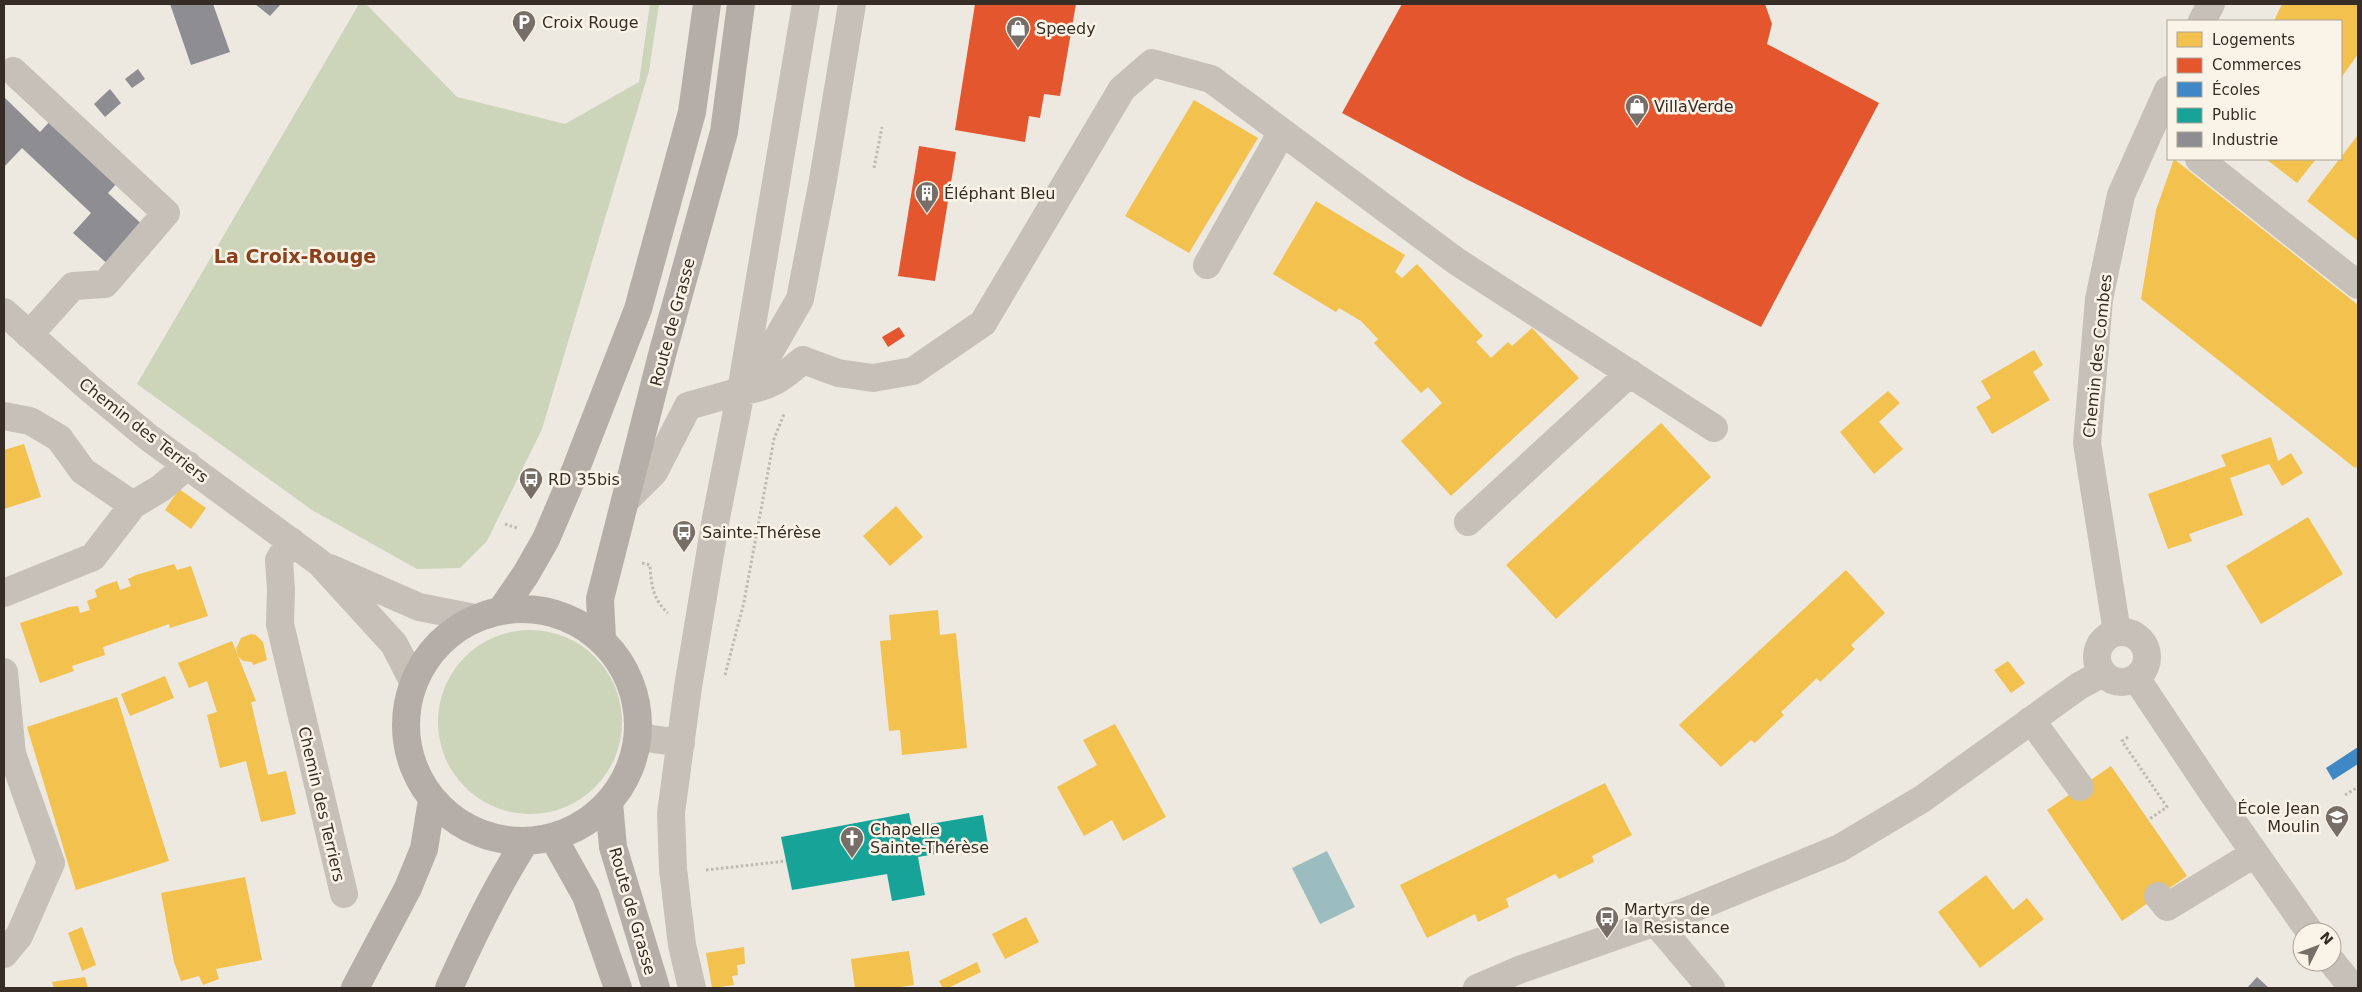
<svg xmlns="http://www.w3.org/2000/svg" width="2362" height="992" font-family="'DejaVu Sans',sans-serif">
  <rect width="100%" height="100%" fill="#ede8e0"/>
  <path fill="#ccd4b9" d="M 359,4 L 366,4 L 457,97 L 565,124 L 639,82 L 650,4 L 659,4 L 649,71 L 542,429 L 487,541 L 460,568 L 417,569 L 312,510 L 137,384 Z
    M438 722a92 92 0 1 1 184 0a92 92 0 1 1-184 0Z"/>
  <path fill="#9bbdc0" d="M 1327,851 L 1355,907 L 1320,924 L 1292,868 Z"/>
  <path fill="#f2c14e" d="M 2282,4 L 2358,4 L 2358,54 L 2341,78 L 2341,21 L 2274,21 Z
    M 1194,100 L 1258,138 L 1189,253 L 1125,216 Z
    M 2358,135 L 2358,241 L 2307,201 Z
    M 2174,159 L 2358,305 L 2358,466 L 2355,468 L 2141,299 L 2156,210 Z
    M 2266,159 L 2316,159 L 2297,183 Z
    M 1316,201 L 1405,255 L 1395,272 L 1402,278 L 1417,264 L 1483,336 L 1476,342 L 1491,358 L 1508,342 L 1512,346 L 1532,328 L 1579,378 L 1451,496 L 1401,441 L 1442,403 L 1428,387 L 1421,393 L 1374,343 L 1378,339 L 1361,321 L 1339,308 L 1336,312 L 1273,274 Z
    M 2034,350 L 2043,365 L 2033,372 L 2050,400 L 1992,434 L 1976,407 L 1991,398 L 1981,381 Z
    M 1888,391 L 1900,403 L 1879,422 L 1903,449 L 1874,474 L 1840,432 Z
    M 1661,423 L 1711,477 L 1556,619 L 1506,565 Z
    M 2271,437 L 2278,461 L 2291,453 L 2303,473 L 2282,486 L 2269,464 L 2230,478 L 2243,515 L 2189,534 L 2192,541 L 2168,549 L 2148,494 L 2226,466 L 2221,455 Z
    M 24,444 L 41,497 L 4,509 L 4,450 Z
    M 179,489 L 206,508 L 191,529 L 165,510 Z
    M 896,506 L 923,537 L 890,566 L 863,536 Z
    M 2308,517 L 2343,574 L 2261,624 L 2226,566 Z
    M 174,564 L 177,570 L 191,566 L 208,616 L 170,628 L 169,624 L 103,647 L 105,655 L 72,666 L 74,671 L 40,683 L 20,623 L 69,607 L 78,606 L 80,613 L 90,610 L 87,601 L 97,597 L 95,590 L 102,586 L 117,581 L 120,590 L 131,586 L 128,579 L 136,575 Z
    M 1846,570 L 1885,613 L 1851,645 L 1855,649 L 1820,682 L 1817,678 L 1781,712 L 1784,715 L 1755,743 L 1751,740 L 1721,767 L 1679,725 Z
    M 938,610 L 940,635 L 956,633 L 967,748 L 902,755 L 900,730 L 889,731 L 880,641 L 891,640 L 889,615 Z
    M 251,634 L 256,635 L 263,642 L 267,660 L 253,665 L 252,662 L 243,661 L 238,656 L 236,649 L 241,638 Z
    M 232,641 L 256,701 L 251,702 L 268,775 L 286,771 L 296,814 L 261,822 L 246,761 L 220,768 L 207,715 L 217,712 L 207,681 L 189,688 L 178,663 Z
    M 2008,661 L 2025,683 L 2011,693 L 1994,670 Z
    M 165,676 L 174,698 L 130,716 L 121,694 Z
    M 117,697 L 169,861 L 76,890 L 27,727 Z
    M 1115,724 L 1166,817 L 1123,841 L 1112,820 L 1084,836 L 1057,787 L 1097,765 L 1083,740 Z
    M 2111,766 L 2187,876 L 2122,921 L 2047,810 Z
    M 1605,783 L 1632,835 L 1592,856 L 1594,862 L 1559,879 L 1555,874 L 1506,899 L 1509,907 L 1478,922 L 1475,914 L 1427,938 L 1400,885 Z
    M 1986,875 L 2013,910 L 2027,898 L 2044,919 L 1980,968 L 1938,912 Z
    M 245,877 L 262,960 L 216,969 L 219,979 L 203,985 L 199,976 L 181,981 L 174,962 L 161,893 Z
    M 1026,917 L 1039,942 L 1005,959 L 992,934 Z
    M 82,927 L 96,965 L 82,971 L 68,933 Z
    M 744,947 L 745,964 L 737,965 L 738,975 L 732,976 L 734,985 L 712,988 L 706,953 Z
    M 909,951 L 914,985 L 894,988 L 855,988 L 851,959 Z
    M 977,962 L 981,972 L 948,988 L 943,988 L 939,981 Z
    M 85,977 L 88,988 L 54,988 L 52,982 Z"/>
  <path fill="#e4572e" d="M 975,4 L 1076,4 L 1060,96 L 1044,94 L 1040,118 L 1029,116 L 1025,142 L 955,130 Z
    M 1402,4 L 1765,4 L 1772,24 L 1767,44 L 1879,103 L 1761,327 L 1466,179 L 1342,113 Z
    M 919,146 L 956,152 L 935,281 L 898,276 Z
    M 899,327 L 905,336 L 888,347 L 882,337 Z"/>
  <path fill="#3f88c5" d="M 2358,747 L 2358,764 L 2333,780 L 2326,768 Z"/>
  <path fill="#17a398" d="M 909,813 L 912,827 L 983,815 L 988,845 L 918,857 L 925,895 L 892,901 L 887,874 L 792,890 L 781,837 Z"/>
  <path fill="#8d8d92" d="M 170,4 L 213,4 L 230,52 L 191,65 Z
    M 255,4 L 281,4 L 270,16 Z
    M 138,69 L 145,79 L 132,88 L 125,79 Z
    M 110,89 L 121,103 L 105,117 L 94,104 Z
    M 4,97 L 40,132 L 52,119 L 118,182 L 108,193 L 146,228 L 111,267 L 73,233 L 91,213 L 22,148 L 4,167 Z
    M 2257,977 L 2269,988 L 2247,988 Z"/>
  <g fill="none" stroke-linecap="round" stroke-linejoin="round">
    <path stroke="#bfb9b2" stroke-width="3" stroke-dasharray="2.5 2.5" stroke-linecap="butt" d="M 874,168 L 882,127
      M 505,524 L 517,528
      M 642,563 L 650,565 C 651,584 653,600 668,613
      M 725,675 L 744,602 L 774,439 L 784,414
      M 2128,737 L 2122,741 L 2167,807 L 2148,820
      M 2345,795 L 2358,787
      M 706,870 L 786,861"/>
    <path stroke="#c6c0b9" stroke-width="28" d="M 2202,21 L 2211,4
      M 13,71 L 166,213 L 105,284 L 73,286 L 29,335
      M 2199,159 L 2358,285
      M 1207,265 L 1282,132
      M 4,312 L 89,388 L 148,437 L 320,563 L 394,644 L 413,681
      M 803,360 L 838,373 L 873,378 L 913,371 L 983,323 L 1122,89 L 1152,63 L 1211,79 L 1456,261 L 1714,428
      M 741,391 C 769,388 782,378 803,360
      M 4,416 L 30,421 L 59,438 L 83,471 L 133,505
      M 625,501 L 654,472 L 688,406 L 741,391 L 766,358 L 800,299 L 823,180 L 852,4
      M 1468,522 L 1630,373
      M 291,541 L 279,560 L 281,589 L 280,624 L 344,894
      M 330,568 L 419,607 L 475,618
      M 4,593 L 93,557 L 133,505 L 161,488 L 188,465
      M2097 657a25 25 0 1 1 50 0a25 25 0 1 1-50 0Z
      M 2117,632 L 2087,443 L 2099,299 L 2121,195 L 2168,90
      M 4,672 L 12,754 L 51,863 L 19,936 L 4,954
      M 2136,678 L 2214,795 L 2310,932
      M 2031,720 L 2080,787
      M 639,737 L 681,743
      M 2158,896 L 2167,907 L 2254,854
      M 1656,923 L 1711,988
      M 2332,962 L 2353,988
      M 692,988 L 682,945 L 673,869 L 671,813 L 688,687 L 716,518 L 741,391 L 806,4
      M 1477,988 L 1519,970 L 1687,911 L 1840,848 L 1922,799 L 2079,686 L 2103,673"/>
    <path stroke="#b5aea8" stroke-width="28" d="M406 725a116 116 0 1 1 232 0a116 116 0 1 1-232 0Z
      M 502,609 L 526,574 L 546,539 L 575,471 L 638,309 L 692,112 L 707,4
      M 602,639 L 600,599 L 663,351 L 724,132 L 741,4
      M 609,803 L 613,847 L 656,988
      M 553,837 L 586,896 L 618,988
      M 355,988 L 408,888 L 424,849 L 432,800
      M 449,988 C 472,937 495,889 525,842"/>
  </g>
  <defs>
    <g id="parking-pin" transform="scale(1.25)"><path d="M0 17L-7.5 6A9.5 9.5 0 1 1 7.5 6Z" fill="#776e68" stroke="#faf3e7"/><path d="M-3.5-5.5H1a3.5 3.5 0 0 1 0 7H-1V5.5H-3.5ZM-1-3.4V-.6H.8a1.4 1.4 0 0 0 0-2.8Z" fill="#fff"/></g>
    <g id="shop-pin" transform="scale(1.25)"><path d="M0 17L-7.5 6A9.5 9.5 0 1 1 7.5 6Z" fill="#776e68" stroke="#faf3e7"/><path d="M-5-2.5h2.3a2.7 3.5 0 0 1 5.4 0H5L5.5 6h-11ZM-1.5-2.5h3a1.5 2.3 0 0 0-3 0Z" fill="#fff"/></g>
    <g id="building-pin" transform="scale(1.25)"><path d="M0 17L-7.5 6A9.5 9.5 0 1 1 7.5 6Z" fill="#776e68" stroke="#faf3e7"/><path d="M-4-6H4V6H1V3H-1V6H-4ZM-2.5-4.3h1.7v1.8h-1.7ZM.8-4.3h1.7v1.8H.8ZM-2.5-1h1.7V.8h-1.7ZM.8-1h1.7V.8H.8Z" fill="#fff"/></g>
    <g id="bus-pin" transform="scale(1.25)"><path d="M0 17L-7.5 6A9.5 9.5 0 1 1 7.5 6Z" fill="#776e68" stroke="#faf3e7"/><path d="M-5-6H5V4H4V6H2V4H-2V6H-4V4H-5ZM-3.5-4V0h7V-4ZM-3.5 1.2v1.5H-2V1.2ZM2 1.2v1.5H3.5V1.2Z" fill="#fff"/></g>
    <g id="school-pin" transform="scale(1.25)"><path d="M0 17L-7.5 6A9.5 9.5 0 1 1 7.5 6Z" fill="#776e68" stroke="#faf3e7"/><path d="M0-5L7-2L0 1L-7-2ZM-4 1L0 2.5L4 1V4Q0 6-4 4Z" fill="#fff"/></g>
    <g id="church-pin" transform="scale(1.25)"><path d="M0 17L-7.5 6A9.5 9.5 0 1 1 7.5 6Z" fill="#776e68" stroke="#faf3e7"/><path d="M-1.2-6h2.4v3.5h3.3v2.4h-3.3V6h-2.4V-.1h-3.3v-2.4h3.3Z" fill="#fff"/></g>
  </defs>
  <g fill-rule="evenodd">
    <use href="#parking-pin" x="524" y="22"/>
    <use href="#shop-pin" x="1018" y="28"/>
    <use href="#shop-pin" x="1637" y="106"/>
    <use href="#building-pin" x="927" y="193"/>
    <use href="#bus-pin" x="531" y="479"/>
    <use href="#bus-pin" x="684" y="532"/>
    <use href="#school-pin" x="2337" y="817"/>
    <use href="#church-pin" x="852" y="838"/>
    <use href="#bus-pin" x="1607" y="918"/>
  </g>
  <g text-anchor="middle" stroke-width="5" stroke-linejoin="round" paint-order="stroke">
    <g font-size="16" fill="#372d27" stroke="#faf3e7" text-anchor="start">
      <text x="542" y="28">Croix Rouge</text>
      <text x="1036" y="34">Speedy</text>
      <text x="1654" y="112">VillaVerde</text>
      <text x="944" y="199">Éléphant Bleu</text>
      <text x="548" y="485">RD 35bis</text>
      <text x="702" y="538">Sainte-Thérèse</text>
      <text x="2320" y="814" text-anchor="end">École Jean<tspan x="2320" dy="18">Moulin</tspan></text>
      <text x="870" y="835">Chapelle<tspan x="870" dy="18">Sainte-Thérèse</tspan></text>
      <text x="1624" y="915">Martyrs de<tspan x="1624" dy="18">la Resistance</tspan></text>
    </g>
    <g font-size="16" fill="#372d27" stroke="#faf3e7">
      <text transform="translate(672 322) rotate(-75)" y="6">Route de Grasse</text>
      <text transform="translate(2097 356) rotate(-84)" y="6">Chemin des Combes</text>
      <text transform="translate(144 430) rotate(38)" y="6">Chemin des Terriers</text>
      <text transform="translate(322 804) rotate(77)" y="6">Chemin des Terriers</text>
      <text transform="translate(633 911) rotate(74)" y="6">Route de Grasse</text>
    </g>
    <g font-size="19" font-weight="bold" fill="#8b3f1b" stroke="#faf3e7">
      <text x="295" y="263">La Croix-Rouge</text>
    </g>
  </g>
  <rect width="2362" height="992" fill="none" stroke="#372d27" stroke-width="10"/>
  <rect x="2167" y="20" width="175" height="140" fill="#faf3e7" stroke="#aca49a"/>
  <rect x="2177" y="32" width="25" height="15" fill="#f2c14e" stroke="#aca49a"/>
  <text x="2212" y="45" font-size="15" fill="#372d27">Logements</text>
  <rect x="2177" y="58" width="25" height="15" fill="#e4572e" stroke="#aca49a"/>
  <text x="2212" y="70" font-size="15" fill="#372d27">Commerces</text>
  <rect x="2177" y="82" width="25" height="15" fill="#3f88c5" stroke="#aca49a"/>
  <text x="2212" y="95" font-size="15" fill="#372d27">Écoles</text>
  <rect x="2177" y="108" width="25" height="15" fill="#17a398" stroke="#aca49a"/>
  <text x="2212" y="120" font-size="15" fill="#372d27">Public</text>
  <rect x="2177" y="132" width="25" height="15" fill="#8d8d92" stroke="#aca49a"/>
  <text x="2212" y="145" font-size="15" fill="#372d27">Industrie</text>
  <g transform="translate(2317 947) rotate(48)"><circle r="24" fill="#faf3e7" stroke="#aca49a"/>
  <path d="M0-4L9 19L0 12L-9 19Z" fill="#776e68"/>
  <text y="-8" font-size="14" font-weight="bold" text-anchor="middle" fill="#372d27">N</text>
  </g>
</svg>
